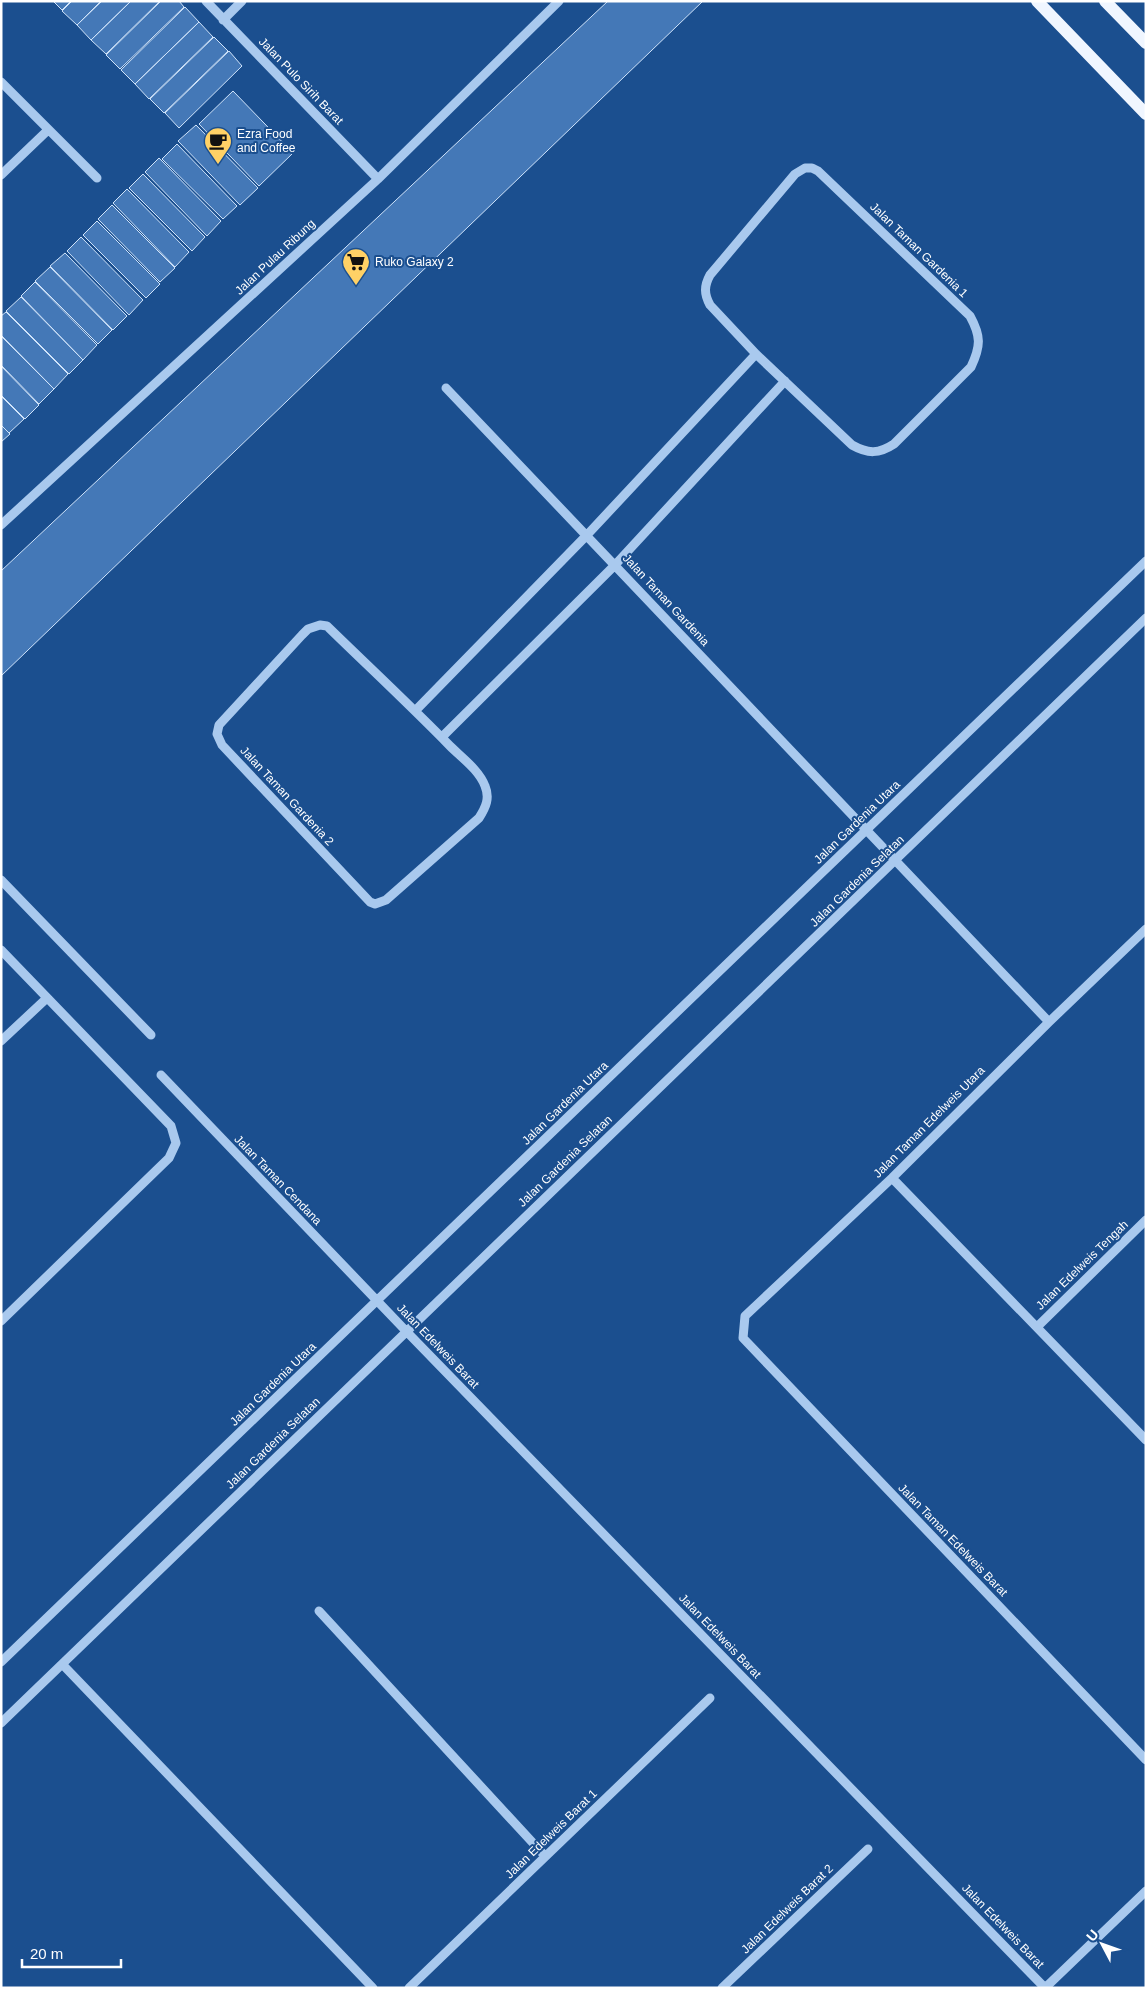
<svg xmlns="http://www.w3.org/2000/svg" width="1147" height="1989" font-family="Helvetica,sans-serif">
  <rect width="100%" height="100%" fill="#1b4f8f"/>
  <path fill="#4478b7" stroke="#cfe3fa" d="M 53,1 L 71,1 L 62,10 Z
    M 72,1 L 101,1 L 77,25 L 62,11 Z
    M 102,1 L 131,1 L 91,40 L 77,25 Z
    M 131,1 L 160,1 L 106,54 L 91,40 Z
    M 161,1 L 179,1 L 184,7 L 120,69 L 106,55 Z
    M 608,1 L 703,1 L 1,676 L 1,571 Z
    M 185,7 L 199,22 L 135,84 L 121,70 Z
    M 199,22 L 213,37 L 149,99 L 135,84 Z
    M 214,37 L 228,51 L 164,113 L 150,99 Z
    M 229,51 L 242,66 L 179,128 L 165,113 Z
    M 233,91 L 293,153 L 259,186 L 199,124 Z
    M 196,125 L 258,188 L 240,205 L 178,141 Z
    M 177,144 L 237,206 L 223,219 L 162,159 Z
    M 159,158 L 221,221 L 207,236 L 145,172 Z
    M 143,174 L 205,237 L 192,251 L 129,188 Z
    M 127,189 L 189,252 L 175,267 L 113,203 Z
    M 112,205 L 175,268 L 160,282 L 98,219 Z
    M 97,221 L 160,284 L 146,298 L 83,235 Z
    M 81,237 L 143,300 L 129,315 L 67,251 Z
    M 65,253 L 127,316 L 113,330 L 50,266 Z
    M 50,267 L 112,330 L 98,344 L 35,281 Z
    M 35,282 L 97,345 L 83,360 L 21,296 Z
    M 21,297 L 83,360 L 69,374 L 6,311 Z
    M 6,312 L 68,374 L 54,389 L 1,335 L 1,316 Z
    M 1,336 L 54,389 L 39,404 L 1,365 Z
    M 1,366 L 39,405 L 25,419 L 1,395 Z
    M 1,396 L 24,419 L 9,433 L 1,425 Z
    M 1,425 L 10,434 L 1,442 Z"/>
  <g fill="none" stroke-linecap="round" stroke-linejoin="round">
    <path stroke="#a9c9ee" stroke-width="9" d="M 206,1 L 378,179
      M 223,20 L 242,1
      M 1,82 L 97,178
      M 805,168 L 812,168 L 818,171 L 970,316 C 981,336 981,346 971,367 L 894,444 C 879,454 868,454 852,445 L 756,354 L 710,305 C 704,294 704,286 710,275 L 795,174 Z
      M 1,175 L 48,130
      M 446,388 L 1049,1022
      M 1,525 L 378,179 L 559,1
      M 320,625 L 327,626 C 368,666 410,705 450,746 C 462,758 479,770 485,786 C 490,798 486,807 479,818 L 386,900 L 375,904 L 370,902 L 222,745 L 217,734 L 219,725 L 302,635 L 308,629 Z
      M 416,710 L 587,535 L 756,354
      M 442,737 L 615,565 L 785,381
      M 1,880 L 151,1035
      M 1146,929 L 1049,1022 L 892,1178 L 745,1316 L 743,1338 L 1146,1760
      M 1,950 L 171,1126 L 176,1143 L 169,1158 L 1,1321
      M 1,1041 L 47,998
      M 161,1075 L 406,1331 L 1045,1988
      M 892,1178 L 1146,1440
      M 1037,1327 L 1146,1220
      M 319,1611 L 545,1856
      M 1,1662 L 1146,561
      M 63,1665 L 373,1988
      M 1,1723 L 1146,618
      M 409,1988 L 710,1698
      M 722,1988 L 868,1849
      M 1045,1988 L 1146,1891"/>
    <path stroke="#f0f6ff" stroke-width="12" d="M 1037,1 L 1146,114
      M 1105,1 L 1146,43"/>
  </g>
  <defs>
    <g id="cafe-pin" transform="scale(1.4375)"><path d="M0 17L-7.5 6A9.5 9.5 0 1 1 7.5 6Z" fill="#ffd166" stroke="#1b4f8f"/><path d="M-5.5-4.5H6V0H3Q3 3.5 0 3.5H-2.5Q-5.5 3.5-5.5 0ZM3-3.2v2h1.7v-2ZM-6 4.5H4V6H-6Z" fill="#111"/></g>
    <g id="supermarket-pin" transform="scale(1.4375)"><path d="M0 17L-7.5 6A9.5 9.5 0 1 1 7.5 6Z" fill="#ffd166" stroke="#1b4f8f"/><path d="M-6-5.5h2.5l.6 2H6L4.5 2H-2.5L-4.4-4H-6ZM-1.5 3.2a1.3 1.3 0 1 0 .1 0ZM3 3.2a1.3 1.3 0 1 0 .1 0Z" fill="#111"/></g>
  </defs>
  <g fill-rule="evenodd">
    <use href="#cafe-pin" x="218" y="141"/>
    <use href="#supermarket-pin" x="356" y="262"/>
  </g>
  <g text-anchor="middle" stroke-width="4" stroke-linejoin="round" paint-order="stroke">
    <g font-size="12" fill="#fff" stroke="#1b4f8f">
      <text transform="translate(301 81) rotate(46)" y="4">Jalan Pulo Sirih Barat</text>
      <text transform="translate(919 250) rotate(44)" y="4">Jalan Taman Gardenia 1</text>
      <text transform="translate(275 257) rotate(-43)" y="4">Jalan Pulau Ribung</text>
      <text transform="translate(666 600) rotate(47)" y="4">Jalan Taman Gardenia</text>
      <text transform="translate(287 796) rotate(47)" y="4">Jalan Taman Gardenia 2</text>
      <text transform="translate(857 822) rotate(-44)" y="4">Jalan Gardenia Utara</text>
      <text transform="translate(857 881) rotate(-44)" y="4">Jalan Gardenia Selatan</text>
      <text transform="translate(565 1103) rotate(-44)" y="4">Jalan Gardenia Utara</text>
      <text transform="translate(929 1122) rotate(-45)" y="4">Jalan Taman Edelweis Utara</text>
      <text transform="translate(565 1161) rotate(-44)" y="4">Jalan Gardenia Selatan</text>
      <text transform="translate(278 1180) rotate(46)" y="4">Jalan Taman Cendana</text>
      <text transform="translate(1082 1265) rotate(-44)" y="4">Jalan Edelweis Tengah</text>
      <text transform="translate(438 1346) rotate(46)" y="4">Jalan Edelweis Barat</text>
      <text transform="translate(273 1384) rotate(-44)" y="4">Jalan Gardenia Utara</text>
      <text transform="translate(273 1443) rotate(-44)" y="4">Jalan Gardenia Selatan</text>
      <text transform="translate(953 1540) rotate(46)" y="4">Jalan Taman Edelweis Barat</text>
      <text transform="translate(720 1636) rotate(46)" y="4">Jalan Edelweis Barat</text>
      <text transform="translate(551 1834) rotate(-44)" y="4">Jalan Edelweis Barat 1</text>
      <text transform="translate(787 1909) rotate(-44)" y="4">Jalan Edelweis Barat 2</text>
      <text transform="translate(1003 1926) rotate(46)" y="4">Jalan Edelweis Barat</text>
    </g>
    <g font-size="12" fill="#fff" stroke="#1b4f8f" text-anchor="start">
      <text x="237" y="138">Ezra Food<tspan x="237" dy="14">and Coffee</tspan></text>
      <text x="375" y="266">Ruko Galaxy 2</text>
    </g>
  </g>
  <rect width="1147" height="1989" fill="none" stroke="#ffffff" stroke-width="5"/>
  <g transform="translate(1102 1944) rotate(311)" stroke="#1b4f8f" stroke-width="4" paint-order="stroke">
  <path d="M0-4L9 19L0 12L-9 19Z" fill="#ffffff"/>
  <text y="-8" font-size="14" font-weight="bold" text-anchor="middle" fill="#ffffff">U</text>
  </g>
  <path d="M22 1959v8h99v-8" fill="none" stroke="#ffffff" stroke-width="2.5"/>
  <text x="30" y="1959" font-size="15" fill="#ffffff" stroke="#1b4f8f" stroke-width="4" paint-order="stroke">20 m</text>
</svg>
